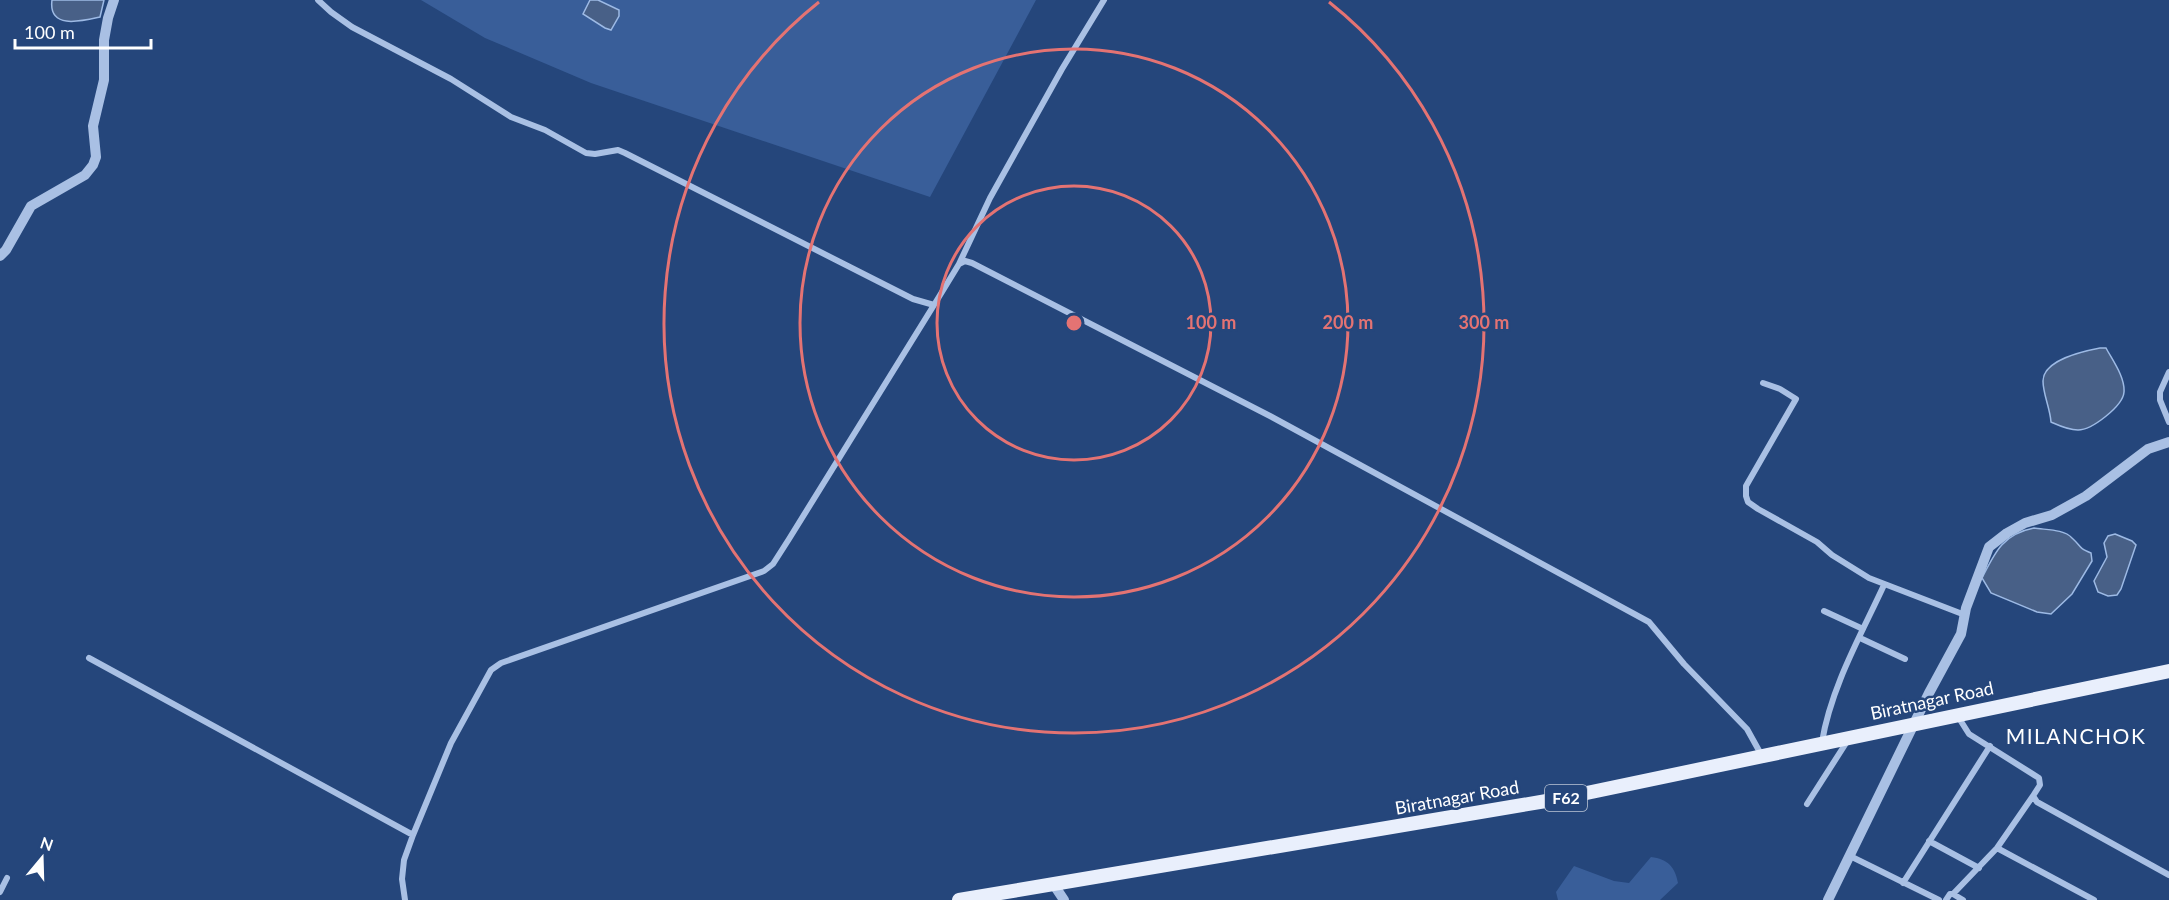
<svg xmlns="http://www.w3.org/2000/svg" width="2169" height="900" font-family="Lato,sans-serif">
  <rect width="100%" height="100%" fill="#25467b"/>
  <path fill="#395e99" d="M 421,0 L 1036,0 L 930,197 L 591,83 L 485,38 Z
    M 1651,857 C 1668,859 1675,867 1678,883 L 1660,900 L 1558,900 L 1556,892 L 1574,866 L 1614,881 L 1629,883 Z"/>
  <path fill="#486087" stroke="#9dbae5" stroke-width="1.5" d="M 52,0 L 104,0 L 100,17 C 82,21 48,30 52,0 Z
    M 590,0 L 598,0 L 619,10 L 619,16 L 611,30 L 605,28 L 583,14 Z
    M 2100,348 L 2106,348 C 2113,361 2125,377 2124,392 C 2123,406 2092,430 2078,430 C 2068,430 2060,426 2051,422 C 2050,408 2043,394 2043,381 C 2043,360 2084,351 2100,348 Z
    M 2034,528 C 2046,530 2064,529 2072,538 C 2082,547 2077,547 2091,553 L 2092,561 L 2072,594 L 2051,614 L 2037,612 L 1991,593 L 1982,578 C 1995,552 2003,534 2034,528 Z
    M 2115,534 L 2132,541 L 2136,545 L 2121,589 L 2117,595 L 2108,596 L 2098,592 L 2094,581 L 2107,557 L 2104,543 L 2108,536 Z"/>
  <g fill="none" stroke-linecap="round" stroke-linejoin="round">
    <path stroke="#a9c0e4" stroke-width="6" d="M 318,0 L 331,12 L 352,27 L 451,79 L 511,117 L 545,130 L 586,153 L 595,154 L 618,150 L 625,153 L 913,299 L 934,305 L 959,264 L 965,261 L 972,263 L 1270,416 L 1649,622 L 1684,664 L 1747,729 L 1762,756
      M 959,264 L 990,198 L 1062,69 L 1104,0
      M 2169,372 L 2160,392 L 2160,400 L 2169,422
      M 1763,383 L 1780,389 L 1796,399 L 1746,486 L 1746,496 L 1748,502 L 1758,509 L 1817,542 L 1832,555 L 1869,578 L 1965,615
      M 1824,611 L 1863,629
      M 1860,638 L 1905,659
      M 89,658 L 413,835
      M 1957,715 L 1969,734 L 2039,778 L 2040,785 L 2033,796 L 2037,802 L 2169,875
      M 1822,742 C 1831,687 1861,635 1884,585
      M 1807,804 L 1848,740
      M 1929,841 L 1979,868
      M 1997,848 L 2094,900
      M 1850,856 L 1939,900
      M 1903,883 L 1990,746
      M 0,892 L 7,878
      M 1953,894 L 1997,848 L 2033,796
      M 405,900 L 402,879 L 404,860 L 413,835 L 451,743 L 491,670 L 501,663 L 764,571 L 773,564 L 789,539 L 934,305
      M 1946,900 L 1950,894 L 1953,894 L 1963,900"/>
    <path stroke="#a9c0e4" stroke-width="10" d="M 0,256 L 6,250 L 31,206 L 85,175 L 93,165 L 96,157 L 93,126 L 104,80 L 104,40 L 108,18 L 114,0
      M 1054,885 L 1064,900
      M 1828,900 L 1929,693 L 1961,634 L 1966,608 L 1989,547 L 2007,533 L 2025,523 L 2052,515 L 2086,496 L 2148,449 L 2169,442"/>
    <path stroke="#e9effc" stroke-width="14" d="M 959,900 L 1558,799 L 2169,671"/>
  </g>
  <g fill="none" stroke="#e47373" stroke-width="3">
    <circle cx="1074" cy="323" r="137"/>
    <circle cx="1074" cy="323" r="274"/>
    <path d="M1329 2A410 410 0 1 1 819 2"/>
  </g>
  <g text-anchor="middle" stroke-width="5" stroke-linejoin="round" paint-order="stroke">
    <rect fill="#25467b" stroke="#bec8d7" stroke-width="1.5" x="1545" y="785" width="42" height="26" rx="4.5"/>
    <g font-size="16" font-weight="bold" fill="#fff">
      <text x="1566" y="804">F62</text>
    </g>
    <g font-size="18" fill="#fff" stroke="#25467b">
      <text transform="translate(1932 701) rotate(-12)" y="6">Biratnagar Road</text>
      <text transform="translate(1457 798) rotate(-10)" y="6">Biratnagar Road</text>
    </g>
    <g font-size="21" letter-spacing="1.5" fill="#fff" stroke="#25467b">
      <text x="2076" y="744">MILANCHOK</text>
    </g>
  </g>
  <circle cx="1074" cy="323" r="9" fill="#e47373" stroke="#25467b" stroke-width="3"/>
  <g font-size="18" text-anchor="middle" font-weight="bold" fill="#e47373" stroke="#25467b" stroke-width="5" stroke-linejoin="round" paint-order="stroke">
    <text x="1211" y="329">100 m</text>
    <text x="1348" y="329">200 m</text>
    <text x="1484" y="329">300 m</text>
  </g>
  <g transform="translate(42 858) rotate(19)" stroke="#25467b" stroke-width="4.5" paint-order="stroke">
  <path d="M0-4.5L10 22L0 15L-10 22Z" fill="#ffffff"/>
  <text y="-9" font-size="16" font-weight="bold" text-anchor="middle" fill="#ffffff">N</text>
  </g>
  <path d="M15 39v9h136v-9" fill="none" stroke="#ffffff" stroke-width="3"/>
  <text x="24" y="39" font-size="18" fill="#ffffff" stroke="#25467b" stroke-width="4.5" paint-order="stroke">100 m</text>
</svg>
